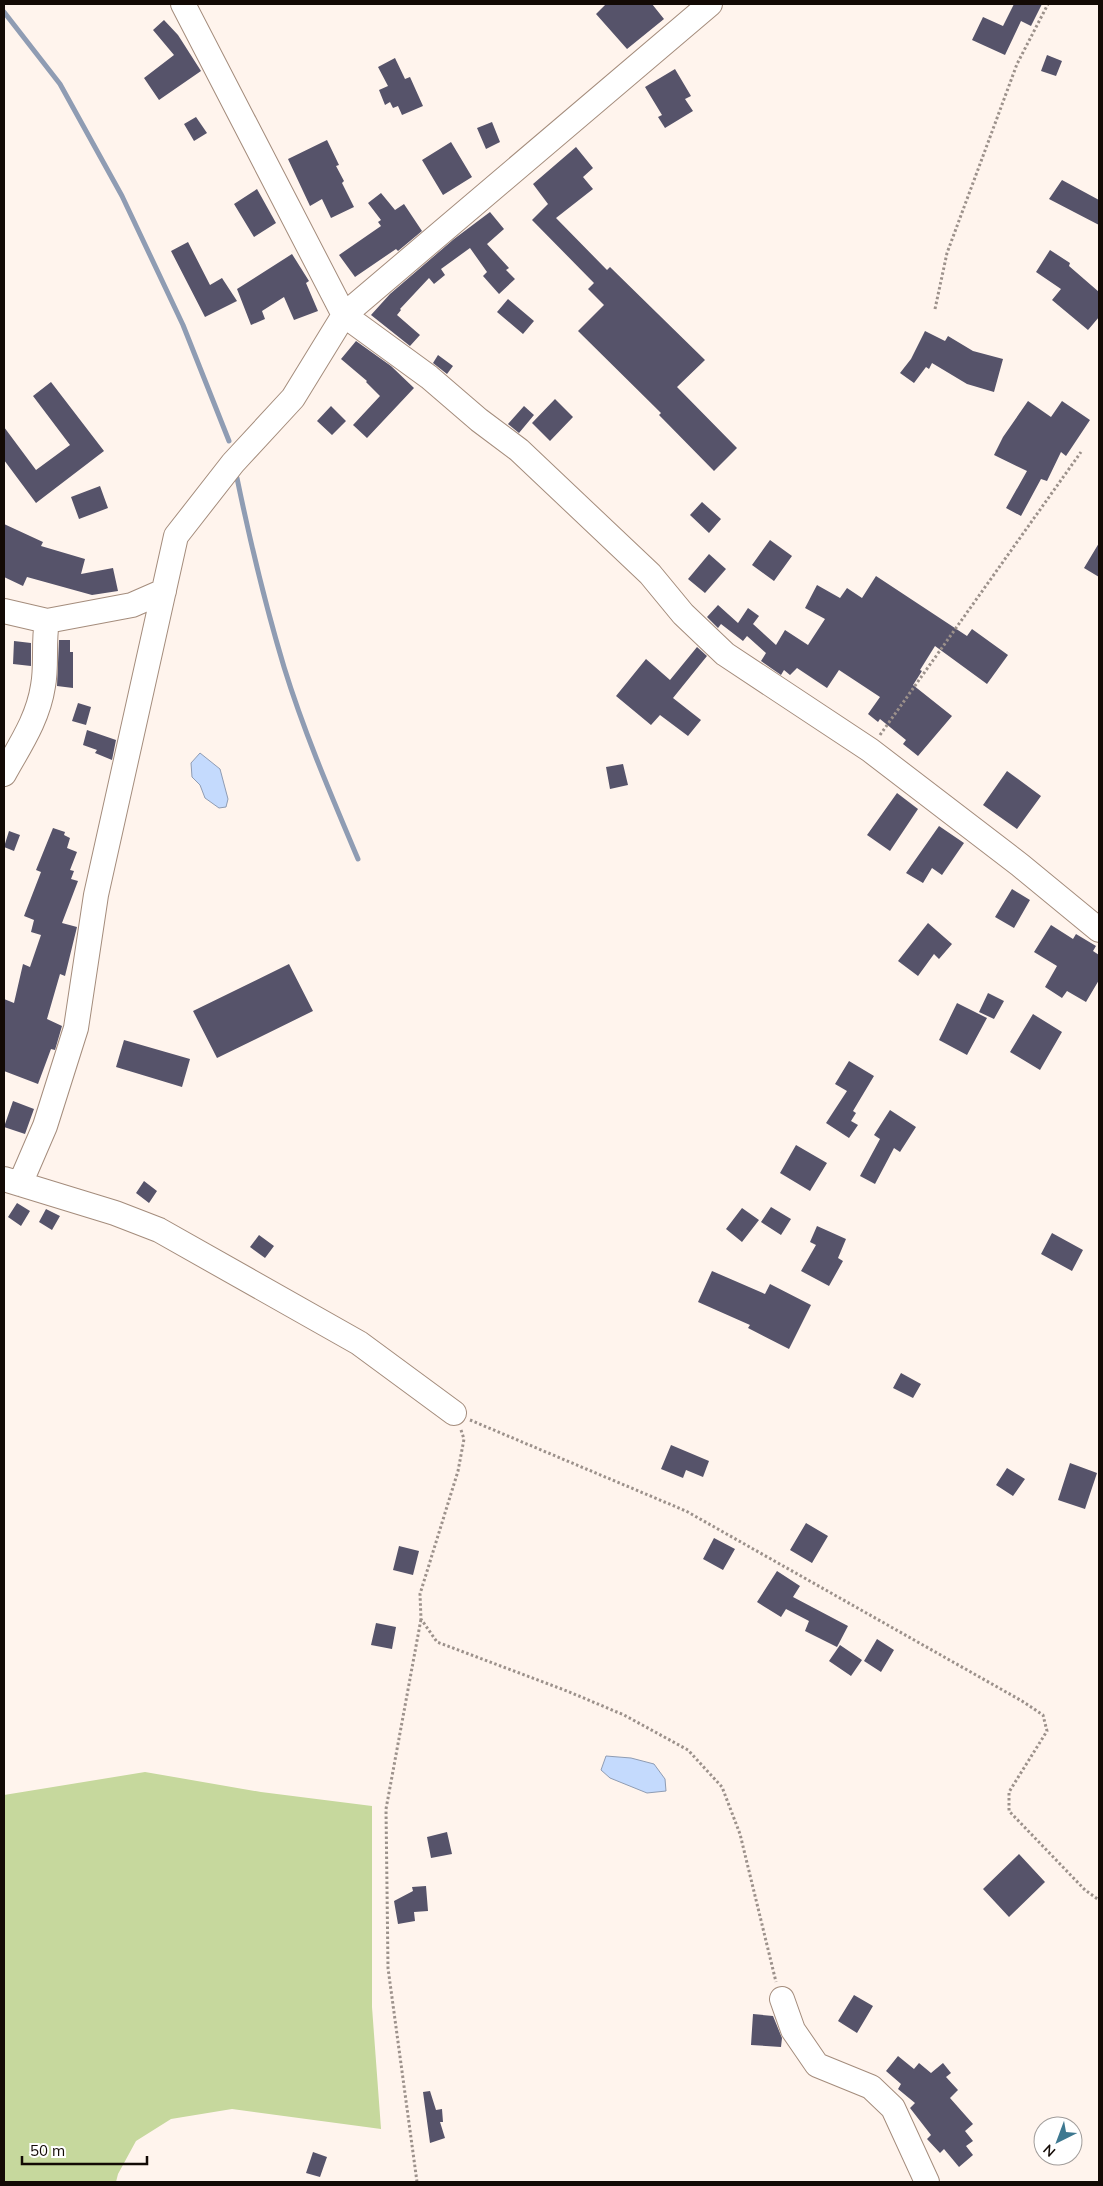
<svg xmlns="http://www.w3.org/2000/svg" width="1103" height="2186" font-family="Mulish,sans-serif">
  <rect width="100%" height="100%" fill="#fff4ed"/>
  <path fill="#c6d89d" d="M 145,1772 L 261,1792 L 372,1806 L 372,2007 L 381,2129 L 232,2109 L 171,2119 L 136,2141 L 118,2174 L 116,2182 L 4,2182 L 4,1795 Z"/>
  <path fill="#c4dafd" stroke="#8f9cb3" d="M 200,753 L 220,769 L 228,799 L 226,807 L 219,808 L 205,798 L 200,785 L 192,777 L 191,763 Z
    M 606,1756 L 631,1758 L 654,1764 L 665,1779 L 666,1791 L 647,1793 L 610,1778 L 601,1770 Z"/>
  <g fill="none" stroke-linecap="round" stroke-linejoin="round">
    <path stroke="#8f9cb3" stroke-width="5" d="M 4,12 L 60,84 L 122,196 L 183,325 L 229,441
      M 237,478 C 250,541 265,604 284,667 C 304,732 331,795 358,859"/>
  </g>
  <path fill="#56536a" d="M 606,4 L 652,4 L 664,19 L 627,49 L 596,14 Z
    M 1014,4 L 1042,4 L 1031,26 L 1021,21 L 1005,55 L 972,40 L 983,17 L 1003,26 Z
    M 164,20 L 178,35 L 201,71 L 159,100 L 144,78 L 174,55 L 153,30 Z
    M 1047,55 L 1062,61 L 1056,76 L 1041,71 Z
    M 395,58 L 405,79 L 410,77 L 423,106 L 402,115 L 398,106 L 393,108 L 390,102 L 385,105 L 379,90 L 388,86 L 378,67 Z
    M 675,69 L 691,96 L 685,99 L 693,111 L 665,128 L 658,117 L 662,115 L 645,87 Z
    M 196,117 L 207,133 L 194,141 L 184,124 Z
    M 492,122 L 500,142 L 486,149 L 477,128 Z
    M 327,140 L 339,165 L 336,166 L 344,181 L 342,183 L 354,207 L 331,218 L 322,199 L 310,206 L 288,159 Z
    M 451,142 L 472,177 L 443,195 L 422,160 Z
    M 576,147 L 593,168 L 583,177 L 593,189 L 556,218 L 607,270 L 610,267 L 705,360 L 677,387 L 737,448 L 714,471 L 659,415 L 661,413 L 578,331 L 604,305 L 588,289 L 594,283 L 532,220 L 548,204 L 533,184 Z
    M 1062,180 L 1099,200 L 1099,225 L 1049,199 Z
    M 257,189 L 276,223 L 254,237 L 234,204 Z
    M 381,193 L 395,210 L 404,204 L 422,231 L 398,251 L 396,249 L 355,277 L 339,255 L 381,226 L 378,222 L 381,220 L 368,203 Z
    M 490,212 L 504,229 L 487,244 L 509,268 L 506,270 L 515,279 L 499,294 L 483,276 L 487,272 L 470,248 L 441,269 L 445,275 L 434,284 L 429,278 L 400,309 L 401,310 L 397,315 L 420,335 L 410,346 L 371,315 L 390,294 L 454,239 Z
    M 188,242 L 210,285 L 222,278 L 237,301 L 205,317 L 171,251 Z
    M 1050,250 L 1070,263 L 1069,266 L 1099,292 L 1099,317 L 1088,330 L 1052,300 L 1061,289 L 1036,272 Z
    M 292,254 L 309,281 L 306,283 L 318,311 L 294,320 L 284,297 L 262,311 L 265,319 L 251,325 L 237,289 Z
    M 508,299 L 534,321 L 523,334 L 497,312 Z
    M 925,331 L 945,341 L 948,336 L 973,351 L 1003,359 L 994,392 L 967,384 L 932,363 L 929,369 L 926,367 L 914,383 L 900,373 L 911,359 Z
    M 356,341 L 391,366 L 414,388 L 367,438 L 353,425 L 380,396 L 366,382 L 367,381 L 341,359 Z
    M 438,355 L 453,366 L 447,374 L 433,363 Z
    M 51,382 L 104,451 L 36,503 L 4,460 L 4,427 L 36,470 L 70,445 L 33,396 Z
    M 555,399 L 573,417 L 550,441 L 532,423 Z
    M 1028,401 L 1051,417 L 1062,401 L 1090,420 L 1066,456 L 1061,452 L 1047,481 L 1041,479 L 1021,516 L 1006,508 L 1027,471 L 994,455 L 1003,437 Z
    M 331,406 L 346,421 L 332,435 L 317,421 Z
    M 524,406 L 534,415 L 519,433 L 508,424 Z
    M 100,486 L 108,508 L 79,519 L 71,497 Z
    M 702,502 L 721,519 L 709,533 L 690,515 Z
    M 4,524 L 43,542 L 41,546 L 85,559 L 81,574 L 113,568 L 118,591 L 92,595 L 27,577 L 23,586 L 4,577 Z
    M 770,540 L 792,556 L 774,581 L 752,565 Z
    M 1099,543 L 1099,577 L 1084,568 Z
    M 709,554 L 726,569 L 705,593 L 688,579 Z
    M 876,576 L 967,636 L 972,629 L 1008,655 L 987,684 L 935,646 L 920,670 L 922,671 L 913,685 L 952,716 L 918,756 L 903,744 L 906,740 L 880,719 L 878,722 L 868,714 L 880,697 L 839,670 L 827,688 L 797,668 L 790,675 L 784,670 L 781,675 L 761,661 L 766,653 L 747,636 L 743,641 L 721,624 L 718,628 L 707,617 L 718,605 L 738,623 L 748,608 L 759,616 L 753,624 L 776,645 L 785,630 L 808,645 L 825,619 L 805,608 L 817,585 L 840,598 L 847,588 L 862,598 Z
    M 59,640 L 70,640 L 70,652 L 73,652 L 73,688 L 57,686 Z
    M 14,641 L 31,643 L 31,666 L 13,664 Z
    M 697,647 L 707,656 L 673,698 L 701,720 L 688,736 L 660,715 L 651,725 L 616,696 L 646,659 L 670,680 Z
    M 78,703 L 91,707 L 86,725 L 72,721 Z
    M 87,730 L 116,740 L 112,760 L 95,753 L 97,750 L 83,745 Z
    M 623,764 L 628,785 L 610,789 L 606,767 Z
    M 1007,771 L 1041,796 L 1017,829 L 983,805 Z
    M 897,793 L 918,809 L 890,851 L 867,835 Z
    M 939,826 L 964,843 L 942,875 L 932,868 L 923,883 L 906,873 Z
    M 53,828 L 65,832 L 64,835 L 70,838 L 67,848 L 77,852 L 70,870 L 74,871 L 71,879 L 78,881 L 62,923 L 77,927 L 65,976 L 60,974 L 47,1019 L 62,1026 L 55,1050 L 51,1049 L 38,1084 L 4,1071 L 4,999 L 14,1003 L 23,964 L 30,967 L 41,935 L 31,932 L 34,920 L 24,916 L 41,872 L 36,870 Z
    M 9,831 L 20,835 L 14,851 L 4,847 Z
    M 1012,889 L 1030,900 L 1014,928 L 995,917 Z
    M 928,923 L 952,944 L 939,959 L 934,954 L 918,976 L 898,961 Z
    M 1051,925 L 1073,939 L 1076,934 L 1096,946 L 1093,951 L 1099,955 L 1099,980 L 1086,1002 L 1067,991 L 1062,998 L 1045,987 L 1057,966 L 1034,952 Z
    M 289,964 L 313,1011 L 217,1058 L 193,1011 Z
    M 988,993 L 1004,1001 L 994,1019 L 979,1012 Z
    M 957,1003 L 987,1018 L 967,1055 L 939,1040 Z
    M 1033,1014 L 1062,1032 L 1040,1070 L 1010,1052 Z
    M 124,1040 L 190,1059 L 182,1087 L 116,1067 Z
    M 849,1061 L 874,1076 L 853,1111 L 856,1113 L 851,1121 L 858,1125 L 849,1138 L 826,1123 L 847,1091 L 835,1084 Z
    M 13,1101 L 34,1109 L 25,1134 L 4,1127 Z
    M 890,1110 L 916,1127 L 900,1152 L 894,1148 L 875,1184 L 860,1176 L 880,1139 L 874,1135 Z
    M 796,1145 L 827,1163 L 810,1191 L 780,1173 Z
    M 144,1181 L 157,1191 L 149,1203 L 136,1193 Z
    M 17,1203 L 30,1211 L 21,1226 L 8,1217 Z
    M 771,1207 L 791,1219 L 781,1235 L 761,1222 Z
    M 742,1208 L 759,1220 L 742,1242 L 726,1229 Z
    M 46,1209 L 60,1216 L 52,1230 L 39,1222 Z
    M 817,1226 L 846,1239 L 838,1258 L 843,1261 L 829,1286 L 801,1271 L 816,1245 L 810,1242 Z
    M 1052,1233 L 1083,1250 L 1072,1271 L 1041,1254 Z
    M 259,1235 L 274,1246 L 265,1258 L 250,1247 Z
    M 712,1271 L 765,1294 L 770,1284 L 811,1305 L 789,1349 L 748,1328 L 750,1325 L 698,1302 Z
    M 901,1373 L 921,1384 L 913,1398 L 893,1388 Z
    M 671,1445 L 709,1461 L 703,1477 L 686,1470 L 683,1478 L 661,1469 Z
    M 1070,1463 L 1097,1473 L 1085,1509 L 1058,1500 Z
    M 1007,1468 L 1025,1479 L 1013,1496 L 996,1485 Z
    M 806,1523 L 828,1536 L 812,1563 L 790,1550 Z
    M 714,1538 L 735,1549 L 723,1570 L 703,1559 Z
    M 399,1546 L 419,1551 L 413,1575 L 393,1570 Z
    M 777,1571 L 800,1586 L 793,1597 L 848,1626 L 837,1647 L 805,1631 L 809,1621 L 786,1609 L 781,1617 L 757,1602 Z
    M 376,1623 L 396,1627 L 392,1649 L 371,1645 Z
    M 877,1639 L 894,1650 L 881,1672 L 864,1661 Z
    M 840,1645 L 862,1660 L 851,1676 L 829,1661 Z
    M 447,1832 L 452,1854 L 431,1858 L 427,1837 Z
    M 1019,1854 L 1045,1882 L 1009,1917 L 983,1889 Z
    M 426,1886 L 428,1911 L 414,1912 L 415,1921 L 398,1924 L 394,1901 L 413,1891 L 412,1887 Z
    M 854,1995 L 873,2006 L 857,2033 L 838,2021 Z
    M 753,2014 L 773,2016 L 782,2038 L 781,2047 L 751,2045 Z
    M 898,2056 L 914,2069 L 919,2063 L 931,2073 L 943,2063 L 951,2073 L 946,2077 L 958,2090 L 950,2098 L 973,2124 L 965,2131 L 973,2141 L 966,2146 L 973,2155 L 959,2167 L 944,2149 L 940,2153 L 927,2139 L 931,2135 L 910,2108 L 915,2103 L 898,2089 L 901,2084 L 886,2071 Z
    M 430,2091 L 436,2110 L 442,2109 L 443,2122 L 440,2122 L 445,2138 L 430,2143 L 423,2092 Z
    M 313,2152 L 327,2157 L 320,2177 L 306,2173 Z"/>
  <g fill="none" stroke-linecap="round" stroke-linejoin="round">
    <g stroke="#a48c7c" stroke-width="26">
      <path id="minor" d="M 183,4 L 344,315 L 429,377 L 479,420 L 519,450 L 650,574 L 683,614 L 725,654 L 870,750 L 1020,865 L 1099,930
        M 4,611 L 47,621 L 132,605 L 164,591
        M 4,774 C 20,745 38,719 43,686 C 47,665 43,643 47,621
        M 4,1179 L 115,1213 L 159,1230 L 359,1343 L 454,1413
        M 20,1184 L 45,1126 L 76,1028 L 96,895 L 176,536 L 233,463 L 293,398 L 344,315 L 710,4
        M 782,1999 L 793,2030 L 817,2065 L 871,2087 L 893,2108 L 927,2182"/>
    </g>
    <path stroke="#9c918b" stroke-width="3" stroke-dasharray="2.5 2.5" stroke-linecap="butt" d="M 935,309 L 947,253 L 993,129 L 1017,64 L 1048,4
      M 880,735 L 1081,452
      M 470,1420 L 686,1511 L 1022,1701 L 1043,1715 L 1047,1731 L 1009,1792 L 1009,1811 L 1085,1890 L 1099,1900
      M 461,1430 L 464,1439 L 458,1471 L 420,1594 L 421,1619 L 437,1642 L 567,1691 L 624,1715 L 688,1750 L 722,1787 L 740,1834 L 776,1982
      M 417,2182 L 388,1968 L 386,1809 L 421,1619"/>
    <use href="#minor" stroke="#fff" stroke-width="24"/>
  </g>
  <rect width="1103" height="2186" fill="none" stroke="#130a05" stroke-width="10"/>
  <g transform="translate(1058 2141) rotate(222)"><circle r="24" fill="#ffffff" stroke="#a19d9b"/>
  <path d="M0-4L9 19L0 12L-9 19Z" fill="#3d7890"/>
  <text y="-8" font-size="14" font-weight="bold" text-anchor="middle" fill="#130a05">N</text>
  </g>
  <path d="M22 2156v8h125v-8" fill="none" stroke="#130a05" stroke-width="2.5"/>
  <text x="30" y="2156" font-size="15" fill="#130a05" stroke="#ffffff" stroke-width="4" paint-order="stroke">50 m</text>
</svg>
